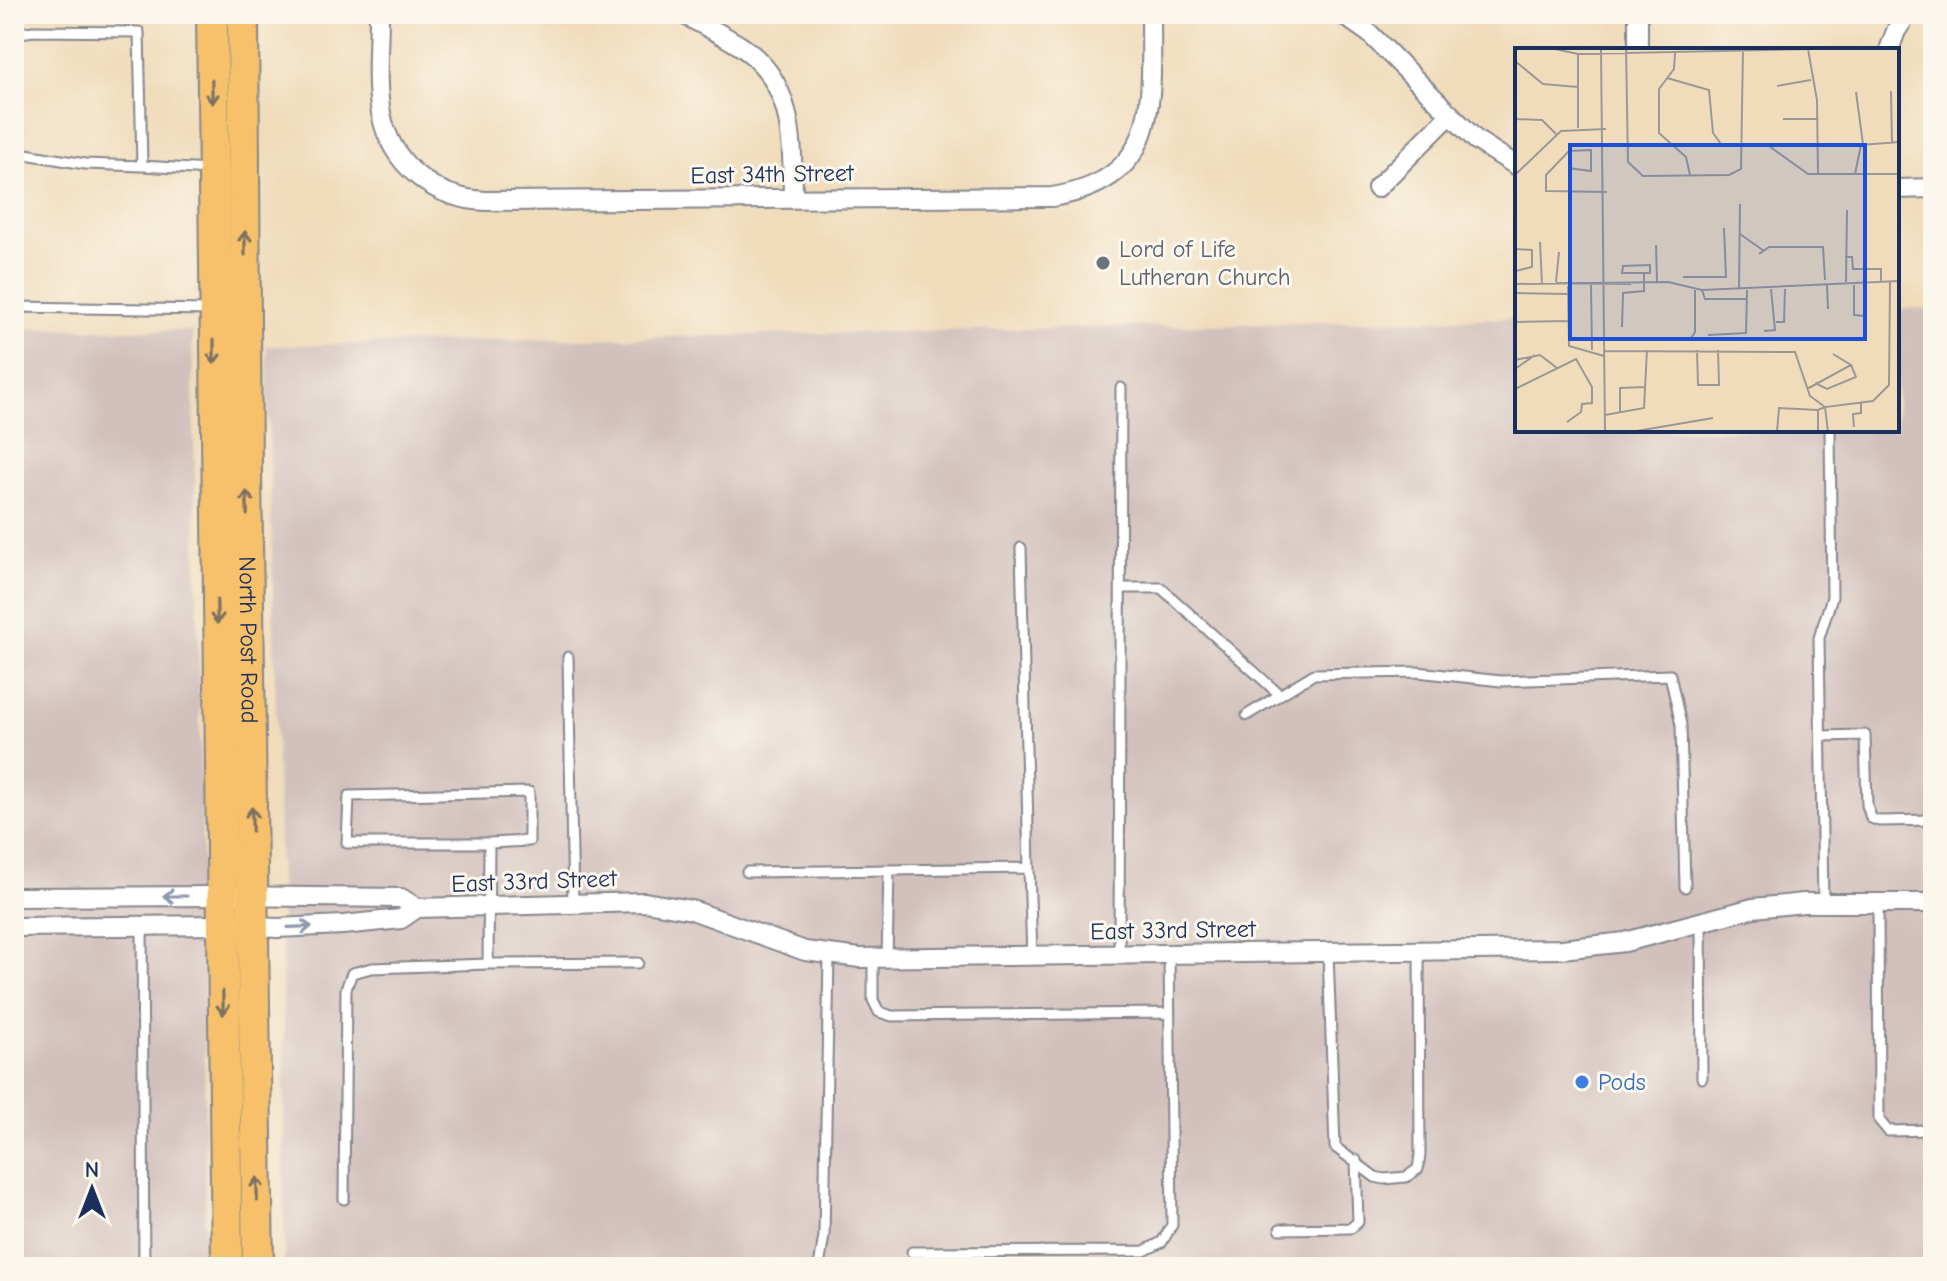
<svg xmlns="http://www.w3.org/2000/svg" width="1947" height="1281" font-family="'Comic Neue',sans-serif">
  <rect width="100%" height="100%" fill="#fbf7ec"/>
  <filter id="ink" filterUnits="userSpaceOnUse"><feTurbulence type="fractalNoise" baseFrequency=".0125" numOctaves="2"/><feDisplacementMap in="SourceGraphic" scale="16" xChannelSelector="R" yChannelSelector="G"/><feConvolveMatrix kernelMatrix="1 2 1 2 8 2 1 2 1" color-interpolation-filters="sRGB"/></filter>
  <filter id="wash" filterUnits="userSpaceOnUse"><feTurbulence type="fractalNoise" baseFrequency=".006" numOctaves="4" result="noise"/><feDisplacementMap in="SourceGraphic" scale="32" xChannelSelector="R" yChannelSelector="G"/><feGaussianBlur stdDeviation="1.8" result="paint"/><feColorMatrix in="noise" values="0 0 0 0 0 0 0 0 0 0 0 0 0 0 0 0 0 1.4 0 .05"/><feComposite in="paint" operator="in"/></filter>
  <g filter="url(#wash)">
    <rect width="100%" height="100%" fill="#f0dcbb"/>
    <path fill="#d1c0bc" d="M 1933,308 L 1933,1267 L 284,1267 L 284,1049 L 267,346 L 1517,318 L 1517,430 L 1897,430 L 1897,309 Z
      M 14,328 L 192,331 L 204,946 L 205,1267 L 14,1267 Z"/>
  </g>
  <g filter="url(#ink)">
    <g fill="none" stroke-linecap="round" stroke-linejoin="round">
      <g stroke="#86868c" stroke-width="13">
        <path id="lane" d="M 14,34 L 33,31 L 139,32 L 142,166 L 85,164 L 14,152
          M 142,166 L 210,170
          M 14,307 L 211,310
          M 1121,588 L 1161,588 L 1280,695
          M 568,657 L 573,904
          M 1247,715 L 1314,674 L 1417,672 L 1501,681 L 1670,675 L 1681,725 L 1685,887
          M 1821,736 L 1865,735 L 1867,805 L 1871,818 L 1879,821 L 1933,820
          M 1029,868 L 1032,956
          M 747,872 L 1029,868 L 1021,548
          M 1823,903 L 1819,638 L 1832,597 L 1830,430
          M 1878,903 L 1879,1120 L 1888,1131 L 1933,1130
          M 1701,920 L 1702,1078
          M 142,926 L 144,1267
          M 1328,952 L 1335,1147 L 1375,1177 L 1384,1179 L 1406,1177 L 1418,1169 L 1420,1155 L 1419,950
          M 1119,955 L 1121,388
          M 873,958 L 873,1000 L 879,1012 L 892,1016 L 1169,1013
          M 887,958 L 889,870
          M 488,964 L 638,963
          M 344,1199 L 346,989 L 352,973 L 372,968 L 488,964 L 489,843 L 347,843 L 349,796 L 529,792 L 529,841 L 489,843
          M 1280,1229 L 1351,1228 L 1358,1222 L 1356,1160
          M 912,1252 L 1144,1251 L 1162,1242 L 1172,1225 L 1169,954
          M 819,1267 L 824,1236 L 829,955"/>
      </g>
      <g stroke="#86868c" stroke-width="22">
        <path id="street" d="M 379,14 C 379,46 375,82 381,113 C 391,165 434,199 486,201 L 1052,197 C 1162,179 1151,102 1151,14
          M 683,14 C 703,25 724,35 742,47 C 795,83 792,142 793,198
          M 1342,14 L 1369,33 L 1476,140 L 1517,166
          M 1638,14 L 1638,50
          M 1889,50 L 1896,31 L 1907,14
          M 1377,188 L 1450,115
          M 1897,189 L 1933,188
          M 14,897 L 222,896 L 401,898 L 417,908 L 645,902 L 692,910 L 805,951 L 860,958 L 1562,949 L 1625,942 L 1753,908 L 1804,903 L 1933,903
          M 14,927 L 222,925 L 277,928 L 343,925 L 401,919 L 417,908"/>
      </g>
      <g stroke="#86868c" stroke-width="34">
        <g id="primary">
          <path d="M 212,14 L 227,1267"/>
          <path id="s1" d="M 243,14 L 246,474 L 258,1267"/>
        </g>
      </g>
      <use href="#lane" stroke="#fff" stroke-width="9"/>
      <use href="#street" stroke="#fff" stroke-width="18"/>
      <use href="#primary" stroke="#f6c16b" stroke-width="30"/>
    </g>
    <defs><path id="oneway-shaft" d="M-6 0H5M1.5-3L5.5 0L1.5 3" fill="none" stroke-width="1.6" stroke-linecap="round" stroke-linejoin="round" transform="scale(2)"/></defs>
    <g stroke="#7e7164">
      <use href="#oneway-shaft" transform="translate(212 92) rotate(89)"/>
      <use href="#oneway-shaft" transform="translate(245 243) rotate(-90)"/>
      <use href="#oneway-shaft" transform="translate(214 352) rotate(90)"/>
      <use href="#oneway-shaft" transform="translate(247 503) rotate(-91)"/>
      <use href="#oneway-shaft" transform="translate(217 612) rotate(89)"/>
      <use href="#oneway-shaft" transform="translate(252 819) rotate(-91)"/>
      <use href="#oneway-shaft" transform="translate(223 1003) rotate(89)"/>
      <use href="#oneway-shaft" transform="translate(257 1189) rotate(-91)"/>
    </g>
    <g stroke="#8d97ae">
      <use href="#oneway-shaft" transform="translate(175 896) rotate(180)"/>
      <use href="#oneway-shaft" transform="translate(300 927) rotate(-2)"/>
    </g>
  </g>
  <circle fill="#6b7280" stroke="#fbf7ec" stroke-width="3" cx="1103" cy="263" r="8"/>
  <circle fill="#3f7fe0" stroke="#fbf7ec" stroke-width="3" cx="1582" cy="1082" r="8"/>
  <g text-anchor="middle" stroke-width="6" stroke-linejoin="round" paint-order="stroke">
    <g font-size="24" fill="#1b2f5e" stroke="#fbf7ec">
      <text transform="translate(772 174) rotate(-1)" y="8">East 34th Street</text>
      <text dy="8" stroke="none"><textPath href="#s1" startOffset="626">North Post Road</textPath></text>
      <text transform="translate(534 881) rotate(-2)" y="8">East 33rd Street</text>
      <text transform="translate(1173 930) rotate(-1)" y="8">East 33rd Street</text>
    </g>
    <g font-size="24" fill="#5b616d" stroke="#fbf7ec" text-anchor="start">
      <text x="1119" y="257">Lord of Life<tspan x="1119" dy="28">Lutheran Church</tspan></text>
    </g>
    <g font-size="24" fill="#366cbe" stroke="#fbf7ec" text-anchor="start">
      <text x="1598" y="1090">Pods</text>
    </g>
  </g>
  <g transform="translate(1515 48)">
    <rect width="384" height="384" fill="#f0dcbb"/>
    <path fill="none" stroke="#9b9796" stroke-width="2" d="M 35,0 L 63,6 L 343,0M 86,0 L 90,384M 111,0 L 113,114 L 128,128 L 214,127 L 226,121 L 228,0M 293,1 L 302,52 L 303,126M 160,5 L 159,21 L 144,41 L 144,85 L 171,109 L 175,127M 63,6 L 63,80M 0,13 L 28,36 L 63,39M 152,30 L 194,42 L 198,85 L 206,96 L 254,98 L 293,126 L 384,126M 262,38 L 296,32M 376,43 L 377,94M 341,44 L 348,96M 0,71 L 27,72 L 41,86M 268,71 L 303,71M 53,120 L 76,123 L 76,102 L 54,103 L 31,127 L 31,143 L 92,144M 340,126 L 346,97 L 384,94M 0,127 L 46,83 L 91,81M 225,186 L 249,203M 25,194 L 27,236M 141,197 L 142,234M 0,201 L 17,202 L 17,219 L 0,223M 244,206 L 254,199 L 308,199 L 310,232M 330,209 L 337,209 L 338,221 L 366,221 L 366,234M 168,229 L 211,229 L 209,180M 41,234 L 44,204M 331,234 L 332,162M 339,234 L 339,267 L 350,268M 41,235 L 116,236M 0,236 L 153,234 L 187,242 L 384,233M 76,237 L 77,302M 312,237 L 313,261M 53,238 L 54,298 L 89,308M 187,242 L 190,251 L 232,251M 224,242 L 225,156M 0,245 L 53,246M 0,274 L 53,273M 261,274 L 269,274 L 270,241M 107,279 L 108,245 L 129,243 L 129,225 L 107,225 L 108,218 L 135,217 L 135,225 L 129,225M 249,283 L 260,282 L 256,241M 193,287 L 231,285 L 232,242M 94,292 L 175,292 L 180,284 L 180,242M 182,302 L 183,337 L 204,337 L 203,302M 89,303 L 280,304 L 295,348 L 310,359 L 303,362 L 303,384M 0,312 L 25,307 L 42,320M 0,321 L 20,307M 300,335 L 312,341 L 341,329 L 336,317M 0,341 L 61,311 L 77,339 L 77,355 L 67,356 L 66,364 L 52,374M 292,341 L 336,317 L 318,306M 105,366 L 105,340 L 130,339M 90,367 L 129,360 L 132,302M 339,379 L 338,366 L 346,365 L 346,355M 116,384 L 198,370M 262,384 L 264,360 L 303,362M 313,384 L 310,359 L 358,353 L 374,337 L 375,234"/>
    <path fill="#1d4ed8" fill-opacity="0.15" stroke="#1d4ed8" stroke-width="4" d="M 55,97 L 350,97 L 350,291 L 55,291 Z"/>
    <rect width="384" height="384" fill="none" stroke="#1b2f5e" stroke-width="4"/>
  </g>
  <rect width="1947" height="1281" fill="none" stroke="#fbf7ec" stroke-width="48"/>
  <g transform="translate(92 1189)" stroke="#fbf7ec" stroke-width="6" paint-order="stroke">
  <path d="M0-6L14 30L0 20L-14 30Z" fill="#1b2f5e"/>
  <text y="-12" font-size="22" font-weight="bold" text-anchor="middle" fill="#1b2f5e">N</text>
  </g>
</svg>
